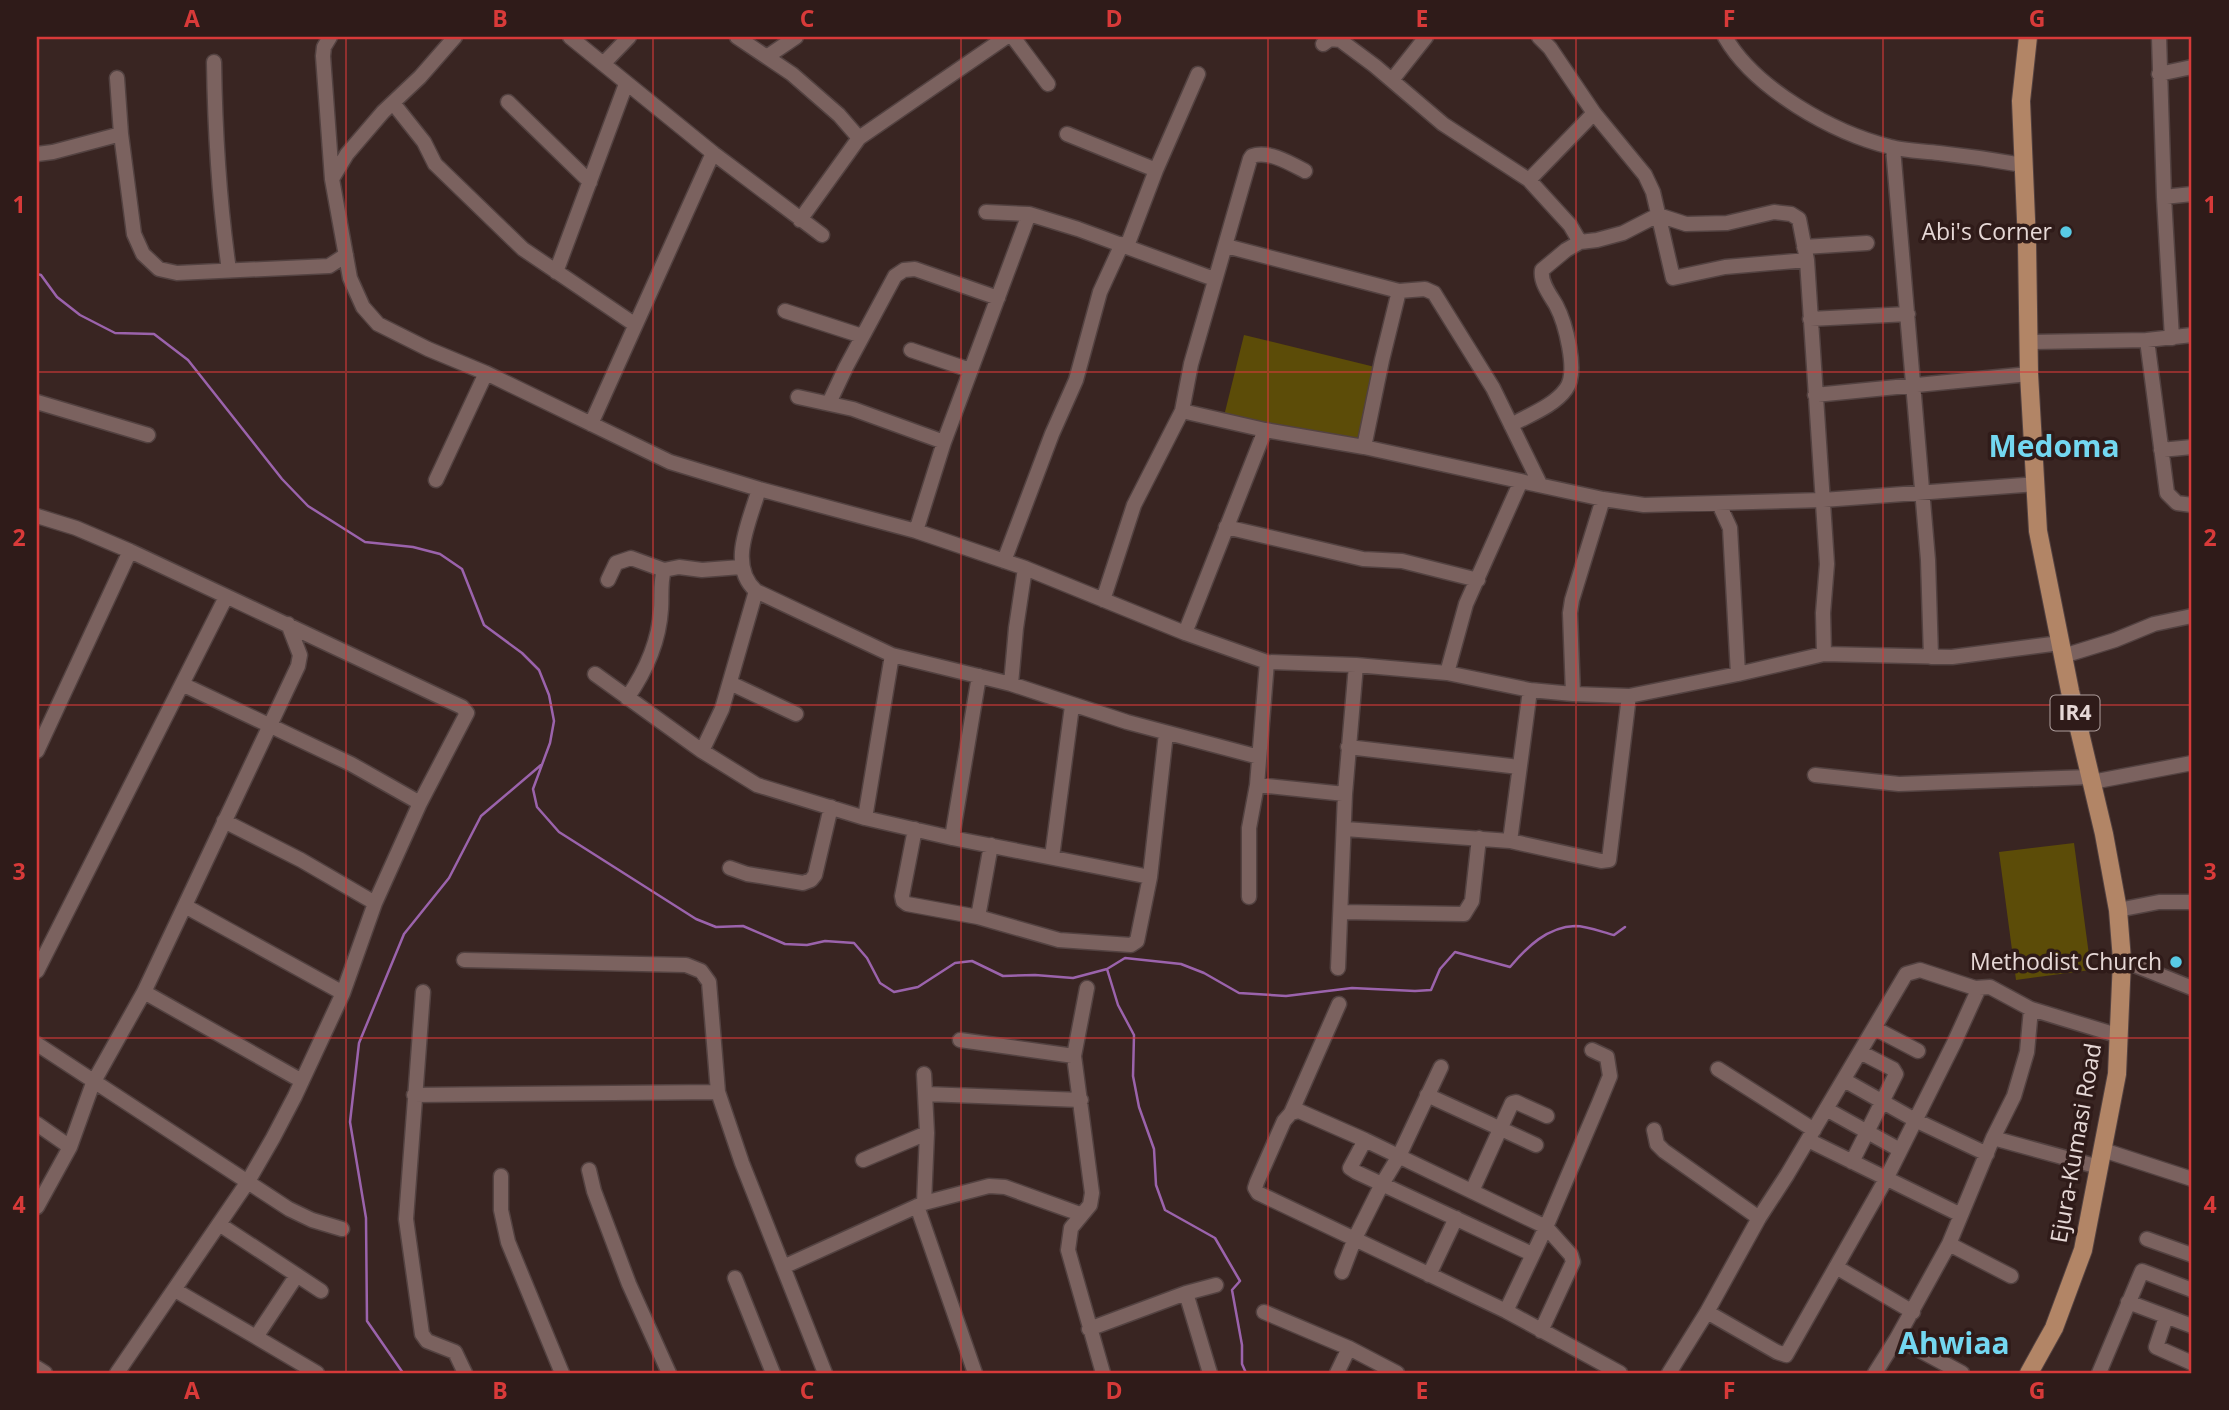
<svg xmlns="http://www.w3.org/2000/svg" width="2229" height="1410" font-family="'Open Sans',sans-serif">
  <rect width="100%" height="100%" fill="#392522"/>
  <path fill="#5c4c08" d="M 1244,335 L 1379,368 L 1359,449 L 1224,416 Z
    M 2074,843 L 2091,970 L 2016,980 L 1999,852 Z"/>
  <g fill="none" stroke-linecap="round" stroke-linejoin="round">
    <path stroke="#9b63ac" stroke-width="2.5" d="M 37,274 L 41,275 L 57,297 L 80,315 L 115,333 L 154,334 L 188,360 L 282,479 L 308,506 L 365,542 L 413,547 L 440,554 L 462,569 L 484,625 L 522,653 L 539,670 L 549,695 L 554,721 L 550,743 L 533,789 L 537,807 L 559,832 L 696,919 L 716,927 L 743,926 L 785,944 L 807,945 L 825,941 L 854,943 L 867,958 L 880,983 L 894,992 L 918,987 L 955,963 L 972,961 L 1003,976 L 1035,975 L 1073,978 L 1107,969 L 1125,958 L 1181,964 L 1204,973 L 1239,993 L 1286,996 L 1352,988 L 1415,991 L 1431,990 L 1440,969 L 1455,952 L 1510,967 C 1527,947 1547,927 1575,926 C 1587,926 1602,932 1614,935 L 1625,927
      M 1107,969 L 1118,1005 L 1134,1035 L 1133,1076 L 1139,1107 L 1154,1149 L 1156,1185 L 1165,1210 L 1215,1238 L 1240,1281 L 1232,1290 L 1242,1345 L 1242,1364 L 1246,1373
      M 403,1373 L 367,1321 L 366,1218 L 350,1122 L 359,1043 L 404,934 L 449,878 L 481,816 L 541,765"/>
    <g stroke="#534241" stroke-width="17">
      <path id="minor" d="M 330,37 L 324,47 L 323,56 L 332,179 L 350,278 L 363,307 L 378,324 L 428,349 L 486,373 L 670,462 L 759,489 L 916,531 L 1025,568 L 1185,633 L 1267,662 L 1356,665 L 1447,673 L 1530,690 L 1573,694 L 1629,696 L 1738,674 L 1824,654 L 1952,657 L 2060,643
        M 570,37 L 713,153 L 822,235
        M 737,37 L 792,74 L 839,115 L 859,138
        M 1013,37 L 1048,84
        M 1539,37 L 1550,48 L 1594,113 L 1645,175 L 1653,192 L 1673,278 L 1725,267 L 1807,260
        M 1725,37 C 1755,89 1833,133 1891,147 C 1906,151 1923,151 1939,153 C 1967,156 1995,160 2023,165
        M 2159,37 L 2164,197 L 2172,338
        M 1323,44 L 1330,39 L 1340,40 L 1375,66 L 1443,124 L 1529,180 L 1570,225 L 1580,242
        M 768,56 L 796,37
        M 214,62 C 215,132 219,201 229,270
        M 603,64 L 629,37
        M 2159,74 L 2192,67
        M 117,78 L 121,134 L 134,234 L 143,254 L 159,269 L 177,273 L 329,266 L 346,255
        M 1392,80 L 1426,37
        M 508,102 L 590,182
        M 393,103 L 424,142 L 435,164 L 523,249 L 634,324
        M 1067,134 L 1156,170
        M 1893,148 L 1928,560 L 1931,657
        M 37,154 L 53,152 L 121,134
        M 332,179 L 347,154 L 383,112 L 420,77 L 455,37
        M 1529,180 L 1594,113
        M 2164,197 L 2192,194
        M 986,212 L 1029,214 L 1078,229 L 1214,279
        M 1658,215 L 1686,224 L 1727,223 L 1774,212 L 1791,214 L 1799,219 L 1807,260 L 1827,564 L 1823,613 L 1824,654
        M 800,220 L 859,138 L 1006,37
        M 1127,246 L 1156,170 L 1198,74
        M 1226,246 L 1399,291 L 1425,289 L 1434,293 L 1493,388 L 1540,484
        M 1804,247 L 1867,243
        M 556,272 L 626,84
        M 785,311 L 862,336
        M 1810,319 L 1908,314
        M 2147,340 L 2167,493 L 2177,503 L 2192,505
        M 2030,342 L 2147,340 L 2192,335
        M 911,350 L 970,370
        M 1815,395 L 2029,374
        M 798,397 L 853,409 L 944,442
        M 37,402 L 148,435
        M 829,403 L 846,367 L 895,276 L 904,270 L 915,269 L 998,298
        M 1182,411 L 1265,430 L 1364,447 L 1603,499 L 1644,505 L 1823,500 L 2036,484
        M 591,424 L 713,153
        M 1511,425 C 1529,415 1554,406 1566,389 C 1579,372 1565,322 1556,305 C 1550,295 1540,282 1542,270 L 1566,250 L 1580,242 L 1597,240 L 1623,233 L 1658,215
        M 1364,447 L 1382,360 L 1399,291
        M 2161,450 L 2192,447
        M 436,480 L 486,373
        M 759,489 C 750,521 727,565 756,591 L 892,655 L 1011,684 L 1127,722 L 1259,757
        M 1719,504 L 1730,528 L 1738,674
        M 37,516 L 76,528 L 130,551 L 462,707 L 467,713 L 420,803 L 375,903 L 343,993 L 295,1096 L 273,1138 L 247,1183 L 117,1373
        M 1226,527 L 1363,559 L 1402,561 L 1478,580
        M 916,531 L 944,442 L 1029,214
        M 1004,561 L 1052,434 L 1076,380 L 1100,292 L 1122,244
        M 608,580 L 616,563 L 631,558 L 664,570
        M 1103,600 L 1134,505 L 1182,411 L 1191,364 L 1250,159 L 1252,156 C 1268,150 1290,163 1305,171
        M 1185,633 L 1265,430
        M 2063,656 L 2115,640 L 2154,624 L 2192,616
        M 1447,673 L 1466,604 L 1521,481
        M 595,674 L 702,751 L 757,785 L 865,818 L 952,838 L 1150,877
        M 730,683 L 796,714
        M 1011,684 L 1016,628 L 1025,568
        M 184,685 L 351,764 L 420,803
        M 1573,694 L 1570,613 L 1572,600 L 1603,499
        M 627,698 C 646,671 659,642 661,609 C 662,596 660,582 664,570 L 679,567 L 702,570 L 741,567
        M 1348,747 L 1519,767
        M 37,751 L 130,551
        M 702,751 L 722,709 L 756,591
        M 1815,775 L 1899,784 L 2090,777
        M 2092,782 L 2192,763
        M 1257,785 L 1345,794
        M 865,818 L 892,655
        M 224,821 L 301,860 L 375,903
        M 915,829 L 902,896 L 903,901 L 907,904 L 978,917 L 1059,940 L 1131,945 L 1137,941 L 1150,877 L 1166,733
        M 1345,829 L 1510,841 L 1601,861 L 1609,860 L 1629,696
        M 952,838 L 979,676
        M 1510,841 L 1530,690
        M 1052,857 L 1072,706
        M 730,868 L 747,874 L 803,883 L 811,880 L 815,875 L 831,807
        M 1249,897 L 1249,828 L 1257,785 L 1267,662
        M 185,906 L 343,993
        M 2118,910 L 2159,902 L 2192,902
        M 1341,912 L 1464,914 L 1472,901 L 1479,838
        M 978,917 L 991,845
        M 464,960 L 686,965 L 701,971 L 709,982 L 718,1092 L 742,1163 L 825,1373
        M 2122,960 L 2192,988
        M 1338,968 L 1345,794 L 1356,665
        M 37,971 L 226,597
        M 144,992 L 302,1081
        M 423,992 L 406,1219 L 422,1334 L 427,1341 L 455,1352 L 465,1373
        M 1874,1028 L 1918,1051
        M 960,1040 L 1074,1056 L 1092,1193 L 1090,1205 L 1071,1228 L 1068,1250 L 1103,1373
        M 37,1044 L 289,1209 L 312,1220 L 342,1229
        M 1074,1056 L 1087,988
        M 1718,1069 L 1814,1130
        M 924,1074 L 927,1133 L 924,1203
        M 1844,1080 L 1915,1120 L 1987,1154
        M 925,1094 L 1081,1100
        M 414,1095 L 718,1092
        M 1427,1095 L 1536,1145
        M 1826,1109 L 1900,1150
        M 1291,1113 L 1339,1004
        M 37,1124 L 70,1147
        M 1654,1130 L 1657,1144 L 1664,1151 L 1759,1218
        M 1993,1138 L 2099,1167
        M 1365,1140 L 1350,1168 L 1356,1172 L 1532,1254
        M 1808,1140 L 1961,1215
        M 2103,1150 L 2192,1179
        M 863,1160 L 927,1133
        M 1852,1162 L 1896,1074 L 1893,1069 L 1860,1052
        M 589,1170 L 594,1191 L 629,1284 L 669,1373
        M 501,1176 L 501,1210 L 508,1242 L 562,1373
        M 1472,1191 L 1512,1103 L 1516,1102 L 1547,1116
        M 917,1206 L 975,1373
        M 37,1207 L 70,1147 L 93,1083 L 144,992 L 298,666 L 300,655 L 288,624
        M 219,1224 L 321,1291
        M 2147,1239 L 2192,1255
        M 1949,1244 L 2011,1276
        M 783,1267 L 924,1203 L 989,1186 L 1005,1187 L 1080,1214
        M 1836,1267 L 1913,1312
        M 1342,1272 L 1355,1238 L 1382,1184 L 1399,1156 L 1441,1067
        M 1429,1275 L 1456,1218
        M 735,1278 L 773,1373
        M 175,1290 L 256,1337 L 297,1275
        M 1186,1293 L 1210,1373
        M 2128,1302 L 2192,1326
        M 1506,1311 L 1546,1227 L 1599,1103 L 1610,1076 L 1607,1057 L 1592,1050
        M 1264,1312 L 1349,1348 L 1397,1373
        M 1707,1312 L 1777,1352 L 1786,1355 L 1886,1179 L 1954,1043 L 1979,988
        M 2166,1317 L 2156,1347 L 2192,1363
        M 1089,1329 L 1186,1293 L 1216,1285
        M 1541,1331 L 1573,1262 L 1571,1255 L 1546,1227 L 1365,1140 L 1299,1111 L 1291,1113 L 1284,1121 L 1257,1182 L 1255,1188 L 1258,1193 L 1506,1311 L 1620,1373
        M 256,1337 L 317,1373
        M 1897,1338 L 1949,1244 L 1993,1138 L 2014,1096 L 2027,1052 L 2031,1009
        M 37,1368 L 45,1373
        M 1337,1373 L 1349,1348
        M 1669,1373 L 1707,1312 L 1759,1218 L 1787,1175 L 1906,974 L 1920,970 L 1975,988 L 1990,987 L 2031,1009 L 2120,1036
        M 1875,1373 L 1897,1338 L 1962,1373
        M 2099,1373 L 2142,1271 L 2192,1290"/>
    </g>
    <g stroke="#534241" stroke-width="20">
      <path id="major" d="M 2028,37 L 2021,101 L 2027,243 L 2029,374 L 2038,531 L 2070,691 L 2104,834 L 2118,910 L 2122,960 L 2117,1074 L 2083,1250 L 2054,1328 L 2029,1373"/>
    </g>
    <use href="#minor" stroke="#7b625f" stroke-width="14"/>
    <use href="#major" stroke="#b28566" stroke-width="18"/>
  </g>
  <path fill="none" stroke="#d83a39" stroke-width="2" stroke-opacity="0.55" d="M 346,37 L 346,1373M 653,37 L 653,1373M 961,37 L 961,1373M 1268,37 L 1268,1373M 1576,37 L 1576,1373M 1883,37 L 1883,1373M 37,372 L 2192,372M 37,705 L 2192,705M 37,1038 L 2192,1038"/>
  <g fill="#58c9e3" stroke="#2f1b19" stroke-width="2.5">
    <circle cx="2066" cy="232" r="7"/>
    <circle cx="2176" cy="962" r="7"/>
  </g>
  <g text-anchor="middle" stroke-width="7" stroke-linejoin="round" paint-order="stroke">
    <rect fill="#2f1b19" stroke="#af9f9d" stroke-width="2" x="2050.5" y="695.5" width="49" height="35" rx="5"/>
    <g font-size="21" font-weight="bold" fill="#e6d8d6">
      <text x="2075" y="720">IR4</text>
    </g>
    <g font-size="23" fill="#e6d8d6" stroke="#2f1b19" text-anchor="end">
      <text x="2052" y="240">Abi's Corner</text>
      <text x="2162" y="970">Methodist Church</text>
    </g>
    <g font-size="23" fill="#e6d8d6" stroke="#2f1b19">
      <text transform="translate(2076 1143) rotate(-80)" y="8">Ejura-Kumasi Road</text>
    </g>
    <g font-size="30" font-weight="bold" fill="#73d7f0" stroke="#2f1b19">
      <text x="2054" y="457">Medoma</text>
      <text x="1954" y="1354">Ahwiaa</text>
    </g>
  </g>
  <rect width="2229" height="1410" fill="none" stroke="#2f1b19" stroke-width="77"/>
  <rect x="38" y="38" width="2152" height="1334" fill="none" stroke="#d83a39" stroke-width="2.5"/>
  <g font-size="23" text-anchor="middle" font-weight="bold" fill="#d83a39">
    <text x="192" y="27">A</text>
    <text x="500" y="27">B</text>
    <text x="807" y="27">C</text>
    <text x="1114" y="27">D</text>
    <text x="1422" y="27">E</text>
    <text x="1729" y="27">F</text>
    <text x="2037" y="27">G</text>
    <text x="19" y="213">1</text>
    <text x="2210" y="213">1</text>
    <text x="19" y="546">2</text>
    <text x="2210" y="546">2</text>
    <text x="19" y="880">3</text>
    <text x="2210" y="880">3</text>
    <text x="19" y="1213">4</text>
    <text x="2210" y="1213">4</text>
    <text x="192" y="1399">A</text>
    <text x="500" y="1399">B</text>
    <text x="807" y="1399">C</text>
    <text x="1114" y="1399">D</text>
    <text x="1422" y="1399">E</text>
    <text x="1729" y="1399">F</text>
    <text x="2037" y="1399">G</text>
  </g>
</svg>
